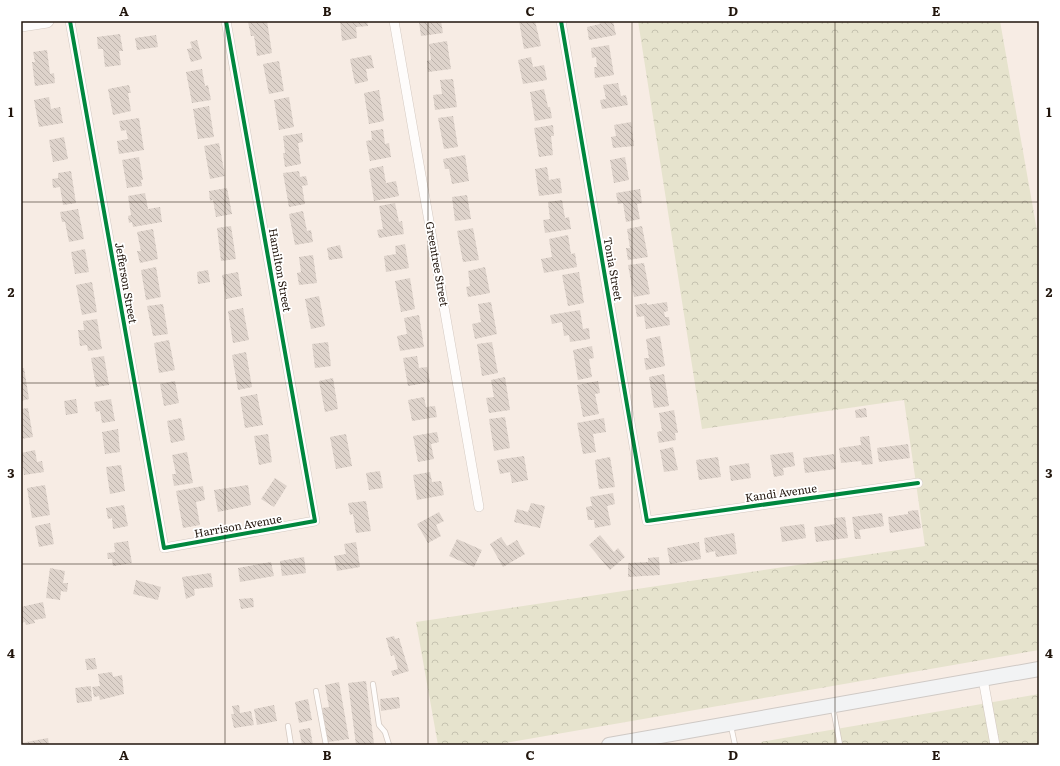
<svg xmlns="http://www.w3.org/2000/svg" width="1060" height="766" font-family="Literata,serif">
  <defs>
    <pattern id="forest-crowns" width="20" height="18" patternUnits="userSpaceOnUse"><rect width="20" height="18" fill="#e6e3cd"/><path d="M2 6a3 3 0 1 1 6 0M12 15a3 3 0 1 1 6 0" fill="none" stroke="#c5c2af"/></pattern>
    <pattern id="building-back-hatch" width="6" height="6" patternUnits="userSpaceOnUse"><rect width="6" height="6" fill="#ded3cb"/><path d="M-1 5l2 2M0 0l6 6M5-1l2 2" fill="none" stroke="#beb4ad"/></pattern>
  </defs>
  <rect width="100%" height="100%" fill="#f7ece4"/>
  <path fill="url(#forest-crowns)" d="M 638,21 L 1000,21 L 1039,242 L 1039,650 L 494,745 L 438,745 L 416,622 L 925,546 L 904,400 L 702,429 Z
    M 1039,694 L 1039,745 L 762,745 L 761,742 Z"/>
  <path fill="url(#building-back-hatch)" d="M 267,21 L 272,53 L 257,56 L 254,36 L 251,36 L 248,22 Z
    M 340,21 L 367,21 L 368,26 L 356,27 L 357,38 L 342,41 Z
    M 441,21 L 443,33 L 421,36 L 419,22 Z
    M 519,21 L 535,21 L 541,46 L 524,49 Z
    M 599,21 L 613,21 L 616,35 L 589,40 L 587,27 L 600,24 Z
    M 120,34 L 123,51 L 119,51 L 121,65 L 105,67 L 103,49 L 98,49 L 97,37 Z
    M 156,35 L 158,47 L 137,50 L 135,38 Z
    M 197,40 L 202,59 L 191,62 L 187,49 L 192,48 L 190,42 Z
    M 447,41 L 451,69 L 428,72 L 427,61 L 431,60 L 429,44 Z
    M 609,45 L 614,75 L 595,78 L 594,67 L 597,67 L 596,57 L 592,58 L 591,48 Z
    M 47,50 L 50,74 L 54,73 L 55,83 L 35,86 L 32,62 L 35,62 L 33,52 Z
    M 371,55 L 374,68 L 366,69 L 368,81 L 355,84 L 350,59 Z
    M 531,57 L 533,67 L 544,65 L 547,80 L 523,84 L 518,60 Z
    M 279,61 L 284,91 L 269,94 L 263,64 Z
    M 202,69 L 205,86 L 208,85 L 211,100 L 192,103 L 186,72 Z
    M 453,79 L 457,107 L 435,110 L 433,95 L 442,94 L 440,80 Z
    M 618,83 L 621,96 L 626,95 L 628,105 L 602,109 L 600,100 L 606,99 L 603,85 Z
    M 129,85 L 131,93 L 128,93 L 131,111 L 113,115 L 108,89 Z
    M 544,89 L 548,107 L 550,107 L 552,118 L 535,121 L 530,92 Z
    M 379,90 L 384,121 L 369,124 L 364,93 Z
    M 49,97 L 51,109 L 60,107 L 63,123 L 39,127 L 34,100 Z
    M 289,97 L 294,127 L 279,130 L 274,100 Z
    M 209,106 L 214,137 L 198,139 L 193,109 Z
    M 453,116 L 458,147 L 444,149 L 438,118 Z
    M 139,118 L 144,150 L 119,154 L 117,141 L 128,139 L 126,130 L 121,131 L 119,121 Z
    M 631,122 L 634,146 L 613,148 L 611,137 L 616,136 L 614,125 Z
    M 553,125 L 554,136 L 551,136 L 553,155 L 539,157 L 534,128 Z
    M 383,129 L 385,144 L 389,143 L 391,157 L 370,161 L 366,141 L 372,140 L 371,131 Z
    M 302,133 L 303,142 L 298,143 L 301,164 L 285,167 L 283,153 L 285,153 L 283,136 Z
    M 64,137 L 68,159 L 53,162 L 49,140 Z
    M 219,143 L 225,176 L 210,179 L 204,146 Z
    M 465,155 L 469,181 L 452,184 L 449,169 L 445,169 L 443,159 Z
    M 139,157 L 143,180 L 141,180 L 142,186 L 127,188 L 122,160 Z
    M 625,157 L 629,180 L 614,183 L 610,160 Z
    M 383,166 L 386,183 L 396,181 L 399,196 L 374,201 L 369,169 Z
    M 547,167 L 549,180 L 560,178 L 562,193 L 539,196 L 535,169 Z
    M 71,171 L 76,203 L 63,205 L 60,187 L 53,188 L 52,179 L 58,178 L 58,173 Z
    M 299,171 L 300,177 L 306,176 L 308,185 L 302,186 L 305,204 L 289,207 L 283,173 Z
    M 227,188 L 232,214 L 216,217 L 213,200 L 210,201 L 209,191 Z
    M 640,189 L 642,203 L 637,204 L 640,219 L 626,222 L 623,203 L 618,204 L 616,193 Z
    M 145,193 L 148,209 L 160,207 L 162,222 L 133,227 L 132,222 L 129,223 L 128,216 L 131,215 L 128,196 Z
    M 467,195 L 471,219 L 455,221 L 452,197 Z
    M 562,200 L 565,218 L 569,217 L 571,229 L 545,233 L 543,220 L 550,219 L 548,202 Z
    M 395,203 L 399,222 L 402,221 L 404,234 L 379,238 L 377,230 L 383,229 L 379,206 Z
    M 78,209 L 84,239 L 69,242 L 65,222 L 62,222 L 60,212 Z
    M 303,211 L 307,231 L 311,230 L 313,242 L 295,245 L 289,214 Z
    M 231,226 L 236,259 L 221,261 L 217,228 Z
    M 642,226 L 648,257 L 628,260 L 626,248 L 630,248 L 627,229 Z
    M 473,228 L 479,260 L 463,262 L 457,231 Z
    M 153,229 L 158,259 L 140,263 L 137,251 L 141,251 L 137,232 Z
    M 568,235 L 571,254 L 575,253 L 577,267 L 544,273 L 541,259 L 552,257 L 549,239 Z
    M 405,244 L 409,268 L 386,272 L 384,256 L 396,254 L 395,246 Z
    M 340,245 L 343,258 L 329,260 L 327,248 Z
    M 85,249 L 89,272 L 75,274 L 71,252 Z
    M 313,255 L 317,283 L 299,285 L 297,273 L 301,272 L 299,257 Z
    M 644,263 L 650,294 L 634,297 L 628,265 Z
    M 156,267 L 161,297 L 146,300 L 141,270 Z
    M 485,267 L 490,293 L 468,297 L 466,287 L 470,286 L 468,271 Z
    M 208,270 L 210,282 L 198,284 L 197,272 Z
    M 238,272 L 242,296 L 226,299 L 222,275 Z
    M 579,272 L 584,303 L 568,306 L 562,275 Z
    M 410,278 L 415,309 L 401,312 L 395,281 Z
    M 92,282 L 97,312 L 82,315 L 76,285 Z
    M 319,296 L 325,326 L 311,329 L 305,299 Z
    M 491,302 L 497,334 L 475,339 L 472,324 L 481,322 L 478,304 Z
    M 667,302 L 668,311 L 664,312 L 665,317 L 669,317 L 670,325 L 646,329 L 644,316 L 637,317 L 635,305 L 647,303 L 647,305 Z
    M 163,304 L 168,334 L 153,336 L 147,306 Z
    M 243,308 L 249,340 L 233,343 L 228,311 Z
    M 580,310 L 583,329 L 589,328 L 590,339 L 570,342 L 569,335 L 564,336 L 562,322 L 552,324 L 550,315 Z
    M 419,315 L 424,347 L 400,351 L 397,336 L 407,334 L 404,318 Z
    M 97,319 L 102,349 L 88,351 L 87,345 L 80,346 L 78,330 L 84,330 L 83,321 Z
    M 660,336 L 665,366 L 646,370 L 644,358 L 649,358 L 646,339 Z
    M 169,340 L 175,370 L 159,373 L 154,343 Z
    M 328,342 L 331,366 L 315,368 L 312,344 Z
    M 492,342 L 498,373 L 482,376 L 477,344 Z
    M 592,346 L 594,358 L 589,359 L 592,377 L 578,380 L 573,350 Z
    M 246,352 L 252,387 L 238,390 L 232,355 Z
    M 104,356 L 109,385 L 96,387 L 91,358 Z
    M 417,356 L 419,368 L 427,367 L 430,382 L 408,386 L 403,358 Z
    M 21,368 L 24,368 L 29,399 L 21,401 Z
    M 664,374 L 669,406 L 654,408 L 649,377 Z
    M 505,377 L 510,410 L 489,413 L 486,398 L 494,397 L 491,380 Z
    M 333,378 L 338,409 L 325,412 L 319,381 Z
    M 175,381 L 179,403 L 164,406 L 160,384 Z
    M 598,381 L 600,393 L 595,394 L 599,414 L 583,417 L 577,385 Z
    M 257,394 L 263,425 L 245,428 L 240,397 Z
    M 424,397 L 426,407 L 435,406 L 437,417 L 412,421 L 408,400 Z
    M 76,399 L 78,413 L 66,415 L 64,401 Z
    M 111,399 L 115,421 L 102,423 L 100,411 L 96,412 L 94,402 Z
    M 28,408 L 33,437 L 21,439 L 21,409 Z
    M 866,408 L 867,417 L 856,418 L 855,410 Z
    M 674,410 L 678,433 L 675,433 L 676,440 L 659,443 L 657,432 L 662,431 L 659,413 Z
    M 505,417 L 510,448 L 494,451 L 489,419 Z
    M 181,418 L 185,440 L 171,443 L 167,421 Z
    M 604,418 L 606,432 L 593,434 L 596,452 L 583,454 L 577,423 Z
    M 118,429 L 120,452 L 105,454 L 102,432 Z
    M 437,432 L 439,442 L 431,444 L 434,459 L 418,462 L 413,436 Z
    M 268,434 L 272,462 L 259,465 L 254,436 Z
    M 346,434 L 352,466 L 336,469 L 330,437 Z
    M 869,436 L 873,464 L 862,465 L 861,461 L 841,463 L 839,448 L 861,445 L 860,437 Z
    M 908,444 L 910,458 L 879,462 L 877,448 Z
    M 673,447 L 678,470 L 664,472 L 660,450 Z
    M 35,450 L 37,462 L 42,461 L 44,472 L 24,475 L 21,453 Z
    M 187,452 L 193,483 L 174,486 L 172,474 L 176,474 L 172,455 Z
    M 793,452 L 795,466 L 783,468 L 784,475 L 774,477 L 770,455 Z
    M 834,454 L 836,469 L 805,473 L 803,458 Z
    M 524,456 L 528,480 L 512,483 L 510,472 L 500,474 L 497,460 Z
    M 610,457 L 615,487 L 599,489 L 595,460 Z
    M 718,457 L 721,477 L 699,480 L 696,460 Z
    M 749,463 L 751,478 L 731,481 L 729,466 Z
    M 121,465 L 125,491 L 110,494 L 106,467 Z
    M 380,471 L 383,488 L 369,490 L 366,473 Z
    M 430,472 L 432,482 L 441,481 L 444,495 L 417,500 L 413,475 Z
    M 275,478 L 287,486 L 274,507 L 261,499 Z
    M 45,485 L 50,515 L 32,518 L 27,488 Z
    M 248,485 L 251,505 L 218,512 L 214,490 Z
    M 203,486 L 205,500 L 196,502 L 200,525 L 183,528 L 176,491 Z
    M 613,493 L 615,504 L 607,506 L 611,525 L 595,528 L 594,520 L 588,520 L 586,507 L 592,506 L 590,497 Z
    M 366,501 L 371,531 L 356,533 L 353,514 L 350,515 L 348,503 Z
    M 531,503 L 545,506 L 540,528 L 514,522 L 517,509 L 528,512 Z
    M 124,505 L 128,526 L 113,529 L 112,518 L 108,519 L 106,508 Z
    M 918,510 L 921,528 L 890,533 L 888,517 L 908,514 L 908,511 Z
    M 439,512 L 444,521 L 436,525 L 441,536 L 428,543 L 417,524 Z
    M 882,513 L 884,526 L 859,530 L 861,539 L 855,539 L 852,517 Z
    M 845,517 L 848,538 L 816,542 L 814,527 L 835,524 L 834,518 Z
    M 50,523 L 54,544 L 39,547 L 35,526 Z
    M 804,524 L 806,538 L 782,542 L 780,527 Z
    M 734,533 L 737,554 L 716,557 L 715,551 L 706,553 L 704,538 Z
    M 600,535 L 614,552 L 618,548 L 625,557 L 610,570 L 589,545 Z
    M 501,537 L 507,546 L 517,540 L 525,554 L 503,567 L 490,544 Z
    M 457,539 L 482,550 L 474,567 L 449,556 Z
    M 128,541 L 132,563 L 113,566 L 112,559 L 108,559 L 107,553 L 115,552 L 114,543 Z
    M 356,542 L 360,567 L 337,571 L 334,556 L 346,554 L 344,544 Z
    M 699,542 L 701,559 L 670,564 L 667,548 Z
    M 304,557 L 306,573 L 282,576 L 280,561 Z
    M 659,557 L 660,575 L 628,577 L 628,563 L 648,562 L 648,558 Z
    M 271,562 L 274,576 L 240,582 L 238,568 Z
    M 50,568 L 65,571 L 63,583 L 68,583 L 67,592 L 61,591 L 60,600 L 46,598 Z
    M 211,573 L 213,587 L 194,589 L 195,595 L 186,599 L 182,577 Z
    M 136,580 L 161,587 L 158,600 L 133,594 Z
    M 253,598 L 254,607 L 241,609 L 239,599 Z
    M 43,602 L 46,618 L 34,620 L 35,623 L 26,625 L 25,622 L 21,623 L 21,607 Z
    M 394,636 L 395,639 L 399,638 L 409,671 L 393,676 L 391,671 L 398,669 L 394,655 L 391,656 L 386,638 Z
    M 95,658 L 97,669 L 87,670 L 85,659 Z
    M 112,672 L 113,677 L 122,675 L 124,694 L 100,700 L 99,696 L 94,697 L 92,687 L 100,686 L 98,674 Z
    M 366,681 L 374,744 L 356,745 L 348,683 Z
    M 339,682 L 349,739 L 328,742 L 322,708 L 329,707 L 325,685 Z
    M 91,686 L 92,701 L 77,703 L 75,688 Z
    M 399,697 L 400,708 L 381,711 L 380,699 Z
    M 308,699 L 312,720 L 299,723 L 295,702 Z
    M 239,705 L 240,713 L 251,711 L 254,725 L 234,728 L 231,714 L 234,714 L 232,706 Z
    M 274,705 L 277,721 L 257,725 L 254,709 Z
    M 310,728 L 313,745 L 302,745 L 299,730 Z
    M 48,738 L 49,745 L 21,745 L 21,743 Z"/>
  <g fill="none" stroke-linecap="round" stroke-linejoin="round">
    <g stroke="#d4c9c1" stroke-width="6">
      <path id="lane" d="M 373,684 L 379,725 L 385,732 L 389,745
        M 316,691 L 326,745
        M 833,708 L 840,745
        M 288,726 L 291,745
        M 731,726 L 735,745"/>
    </g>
    <g stroke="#d4c9c1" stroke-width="10">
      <path id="street" d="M 70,21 L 164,548 L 315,521 L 226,21
        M 394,21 L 479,507
        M 561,21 L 647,521 L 918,483
        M 983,679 L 995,745"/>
    </g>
    <g stroke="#d4c9c1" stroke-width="14">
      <path id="secondary" d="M 21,25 L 47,21"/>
    </g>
    <g stroke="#cfc9c5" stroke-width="16">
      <path id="primary" d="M 609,745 L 1039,669"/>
    </g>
    <use href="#lane" stroke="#fefcfb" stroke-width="4.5"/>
    <use href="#street" stroke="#fefcfb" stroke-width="9"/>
    <use href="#secondary" stroke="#fefcfb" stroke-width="13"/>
    <use href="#primary" stroke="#f2f3f4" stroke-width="14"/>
    <g stroke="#fff" stroke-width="6">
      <path id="cycleway" d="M 70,21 L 164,548 L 315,521 L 226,21
        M 561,21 L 647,521 L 918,483"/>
    </g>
    <use href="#cycleway" stroke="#00873e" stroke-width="4"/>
  </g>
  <path fill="none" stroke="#21150c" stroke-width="1" stroke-opacity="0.55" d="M 225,21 L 225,745M 428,21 L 428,745M 632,21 L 632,745M 835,21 L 835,745M 21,202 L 1039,202M 21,383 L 1039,383M 21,564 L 1039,564"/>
  <g text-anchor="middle" stroke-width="3.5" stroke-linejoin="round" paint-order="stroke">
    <g font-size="11" fill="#21150c" stroke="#fff">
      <text transform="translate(437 264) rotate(80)" y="4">Greentree Street</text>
      <text transform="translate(613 269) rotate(80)" y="4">Tonia Street</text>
      <text transform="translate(280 270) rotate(80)" y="4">Hamilton Street</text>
      <text transform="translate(126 283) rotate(80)" y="4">Jefferson Street</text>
      <text transform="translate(781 493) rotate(-8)" y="4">Kandi Avenue</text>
      <text transform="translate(238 526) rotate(-10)" y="4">Harrison Avenue</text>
    </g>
  </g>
  <rect width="1060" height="766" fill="none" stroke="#ffffff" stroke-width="44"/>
  <rect x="22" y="22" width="1016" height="722" fill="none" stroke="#21150c" stroke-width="1.5"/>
  <g font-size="13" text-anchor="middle" font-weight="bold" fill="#21150c">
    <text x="124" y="16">A</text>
    <text x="327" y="16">B</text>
    <text x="530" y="16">C</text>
    <text x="733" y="16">D</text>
    <text x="936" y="16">E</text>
    <text x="11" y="117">1</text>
    <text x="1049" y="117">1</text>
    <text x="11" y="297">2</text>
    <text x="1049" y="297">2</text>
    <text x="11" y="478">3</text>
    <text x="1049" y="478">3</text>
    <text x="11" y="658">4</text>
    <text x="1049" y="658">4</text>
    <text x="124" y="760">A</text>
    <text x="327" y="760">B</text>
    <text x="530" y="760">C</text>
    <text x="733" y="760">D</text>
    <text x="936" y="760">E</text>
  </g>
</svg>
